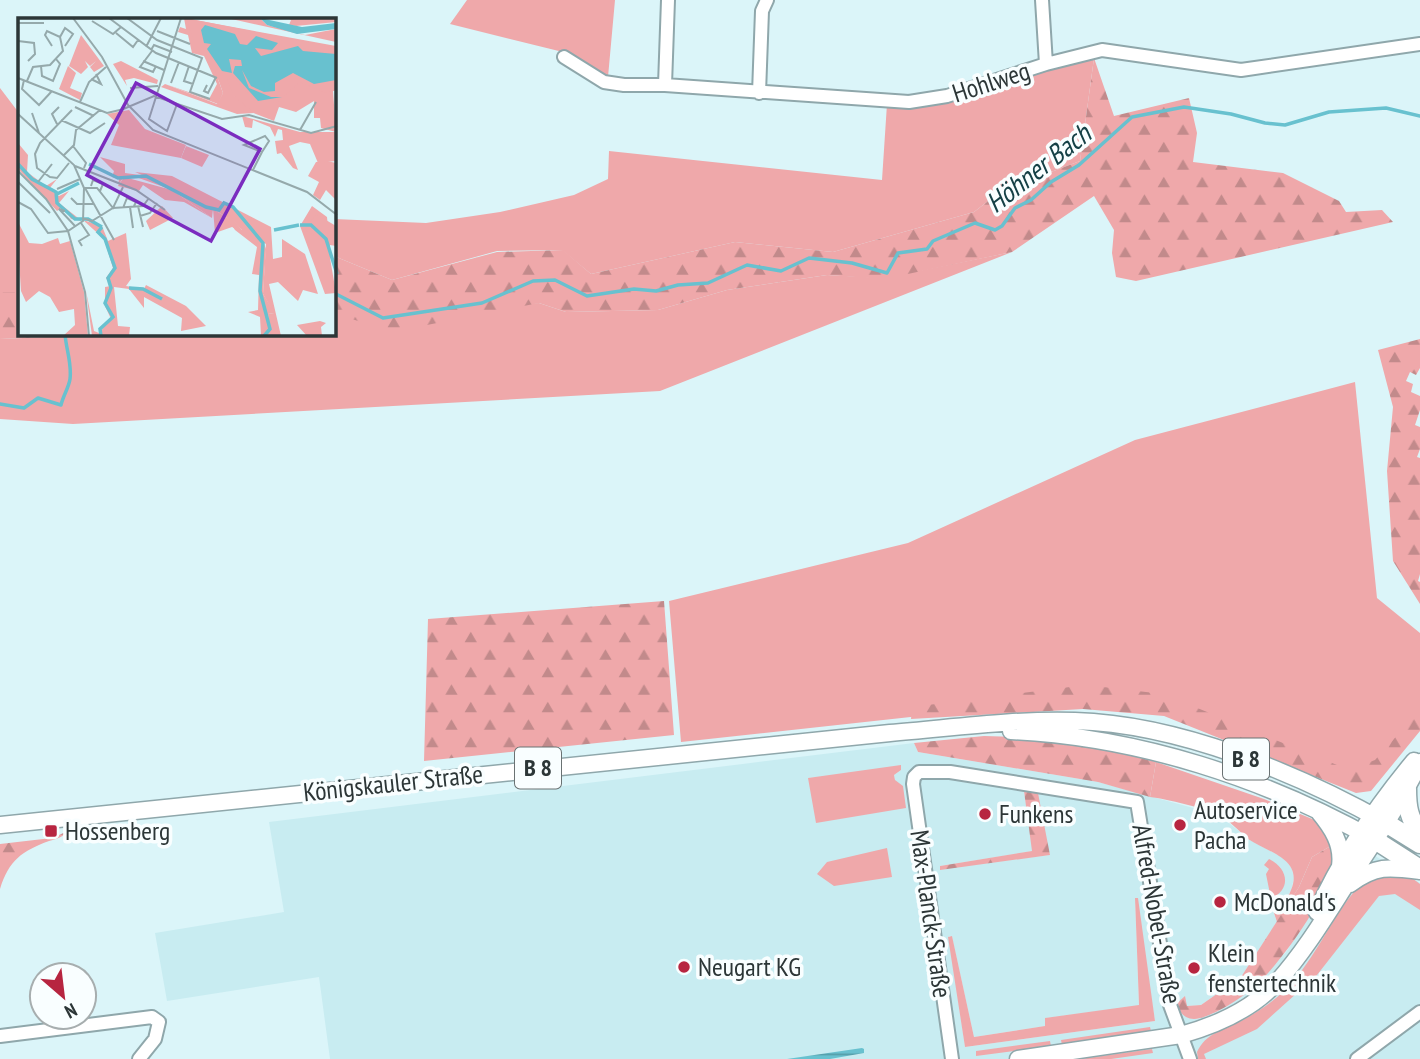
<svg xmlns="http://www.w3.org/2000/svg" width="1420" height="1059" font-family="'PT Sans Narrow',sans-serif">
  <defs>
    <pattern id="forest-firs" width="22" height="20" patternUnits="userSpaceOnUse" patternTransform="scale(1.75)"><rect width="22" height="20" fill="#efa8aa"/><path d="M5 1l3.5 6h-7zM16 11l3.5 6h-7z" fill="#c28a8b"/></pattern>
    <pattern id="water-rules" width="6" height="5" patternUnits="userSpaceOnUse" patternTransform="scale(1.75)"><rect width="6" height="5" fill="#68c1cf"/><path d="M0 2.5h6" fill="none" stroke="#569ea9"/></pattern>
  </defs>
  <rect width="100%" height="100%" fill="#dbf5f9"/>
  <path fill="#c8ecf1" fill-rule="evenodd" d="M 914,743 L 918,752 L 1098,782 L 1219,815 L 1250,840 L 1285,859 L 1292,869 L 1294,878 L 1291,891 L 1283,902 L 1272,908 L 1277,922 L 1241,977 L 1201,1005 L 1187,1006 L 1179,1000 L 1176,1005 L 1197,1019 L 1226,1007 L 1255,986 L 1286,952 L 1301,929 L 1315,904 L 1337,856 L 1317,821 L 1420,883 L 1420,1059 L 330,1059 L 319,977 L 167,1001 L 155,933 L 284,912 L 269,822 ZM 901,770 L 894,775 L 895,780 L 808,778 ZM 1024,791 L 1050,855 L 940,869 L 940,866 L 1033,851 ZM 1135,899 L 1155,1021 L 965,1047 L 949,936 L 952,937 L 974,1037 L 1046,1026 L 1046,1018 L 1139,1006 Z"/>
  <path fill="#efa8aa" d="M 467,0 L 615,0 L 608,77 L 571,54 L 450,24 Z
    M 1094,58 L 1080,161 L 1001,191 L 974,212 L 833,252 L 735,242 L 591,274 L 562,250 L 497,251 L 392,280 L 334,256 L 334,219 L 426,223 L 500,212 L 574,195 L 608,179 L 609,151 L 882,180 L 887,104 L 893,105 L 1046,65 Z
    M 0,88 L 19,113 L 19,292 L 0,292 Z
    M 1012,252 L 660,391 L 73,424 L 0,419 L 0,339 L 46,337 L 51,334 L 334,334 L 334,313 L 539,303 L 566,312 L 658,310 L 727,290 L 827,275 L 884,278 Z
    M 1355,382 L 1377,598 L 1420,633 L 1420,721 L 1360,782 L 1122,694 L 681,742 L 669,601 L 908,543 L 1135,440 Z
    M 1156,762 L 1264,799 L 1317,821 L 1334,844 L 1312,857 L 1299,887 L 1277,922 L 1272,907 C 1280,905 1288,899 1291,890 C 1304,859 1267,852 1248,839 C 1239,831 1229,820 1219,815 C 1204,808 1167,799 1150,797 Z
    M 901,765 L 901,770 L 894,775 L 895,780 L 903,786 L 906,808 L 816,823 L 808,778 Z
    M 887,848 L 892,877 L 834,886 L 817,874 L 827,862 Z
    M 1269,859 C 1288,868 1292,889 1271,899 L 1266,874 L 1269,869 L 1264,865 Z
    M 1408,875 L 1420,884 L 1420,910 L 1395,894 L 1379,896 L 1317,975 L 1257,1029 L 1204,1054 L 1206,1059 L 1198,1059 L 1197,1052 C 1206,1033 1222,1031 1239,1022 C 1255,1014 1270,1004 1283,992 C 1318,959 1334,907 1369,876 Z
    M 1135,898 L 1138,898 L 1155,1021 L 965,1047 L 948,937 L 952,936 L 974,1037 L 1045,1026 L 1045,1018 L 1139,1005 Z
    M 1150,1027 L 1151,1031 L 1062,1045 L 1061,1040 Z
    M 1050,1041 L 1051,1046 L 976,1056 L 976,1051 Z
    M 1152,1049 L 1153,1053 L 1111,1059 L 1080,1059 Z"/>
  <path fill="url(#forest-firs)" d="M 1094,58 L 1114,116 L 1189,98 L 1197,133 L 1193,162 L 1283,173 L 1339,201 L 1346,212 L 1382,210 L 1393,222 L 1136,281 L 1116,277 L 1112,253 L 1114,230 L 1094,196 L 1012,252 L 884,279 L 827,275 L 727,290 L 658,310 L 566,312 L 539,303 L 391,332 L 334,313 L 334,256 L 392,280 L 497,252 L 563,250 L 591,274 L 735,242 L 833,252 L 974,212 L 1001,191 L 1080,161 Z
    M 0,292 L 19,292 L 19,334 L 51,334 L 46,337 L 0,339 Z
    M 1420,339 L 1420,368 L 1416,375 L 1410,372 L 1406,381 L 1413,384 L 1411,392 L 1420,396 L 1420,410 L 1415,425 L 1420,427 L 1420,449 L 1417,457 L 1420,458 L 1420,574 L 1418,581 L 1420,582 L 1420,604 L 1393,561 L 1387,471 L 1393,407 L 1378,350 Z
    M 664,601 L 674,735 L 424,761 L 428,619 Z
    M 1086,685 L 1163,694 L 1337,765 L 1357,767 L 1375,760 L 1420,710 L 1420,731 L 1371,791 L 1356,793 L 1164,716 L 1083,709 L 911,719 L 912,707 Z
    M 984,736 L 1048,738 L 1107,749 L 1156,762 L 1150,797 L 1098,782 L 918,752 L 914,743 Z
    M 1024,791 L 1038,793 L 1050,855 L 940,870 L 940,866 L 1032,851 Z
    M 68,831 C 63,837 57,839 49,841 C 22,851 9,860 0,889 L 0,844 L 52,838 Z
    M 1334,844 C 1342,880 1283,961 1256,985 C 1244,996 1230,1005 1216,1012 C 1207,1016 1195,1022 1186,1017 C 1181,1014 1179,1009 1176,1004 L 1185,996 L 1187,1006 L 1201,1005 L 1241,977 L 1299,887 L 1312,857 Z"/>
  <path fill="url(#water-rules)" d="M 862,1048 L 864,1049 L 864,1053 L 830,1059 L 787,1059 Z"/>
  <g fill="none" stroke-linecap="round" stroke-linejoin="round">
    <path stroke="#68c1cf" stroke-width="3.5" d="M 334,293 L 383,318 L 482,303 L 533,281 L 555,280 L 587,296 L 634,289 L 656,291 L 678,285 L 708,283 L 747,265 L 781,271 L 809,258 L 852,263 L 887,273 L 898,253 L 927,249 L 933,241 L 975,223 L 995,230 L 1002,226 L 1015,208 L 1031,200 L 1051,182 L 1079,165 L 1132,117 L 1184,107 L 1231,114 L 1265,123 L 1285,125 L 1329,112 L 1386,108 L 1420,116
      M 0,404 L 24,408 L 38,398 L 61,405 C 63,396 69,387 70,379 C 72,363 66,349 65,334"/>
    <g stroke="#8fa7ab" stroke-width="16">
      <path id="minor" d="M 1042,0 L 1046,64
        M 564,57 L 604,82 L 624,85 L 665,85 L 909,102 L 947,96 L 1046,64 L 1102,50 L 1241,70 L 1420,44
        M 665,85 L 668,0
        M 759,93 L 762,11 L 767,0
        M 0,1036 L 152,1017 L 159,1022 L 155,1039 L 139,1059
        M 952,1059 L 913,784 L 914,777 L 919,772 L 950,772 L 1137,802 L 1170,1005 L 1190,1059
        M 1357,1059 L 1420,1012"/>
    </g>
    <g stroke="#8fa7ab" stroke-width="19">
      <path id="major" d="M 1011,731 C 1139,737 1264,778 1375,840
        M 1318,811 C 1332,828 1343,844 1340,866
        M 0,825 L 890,733 C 952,728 1013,719 1075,721 C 1179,724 1297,773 1386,823
        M 1350,884 C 1376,865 1389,867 1420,871
        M 1317,912 C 1341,858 1376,807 1414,761
        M 1018,1059 L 1181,1035 C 1217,1025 1253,1009 1278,981 C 1305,951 1327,914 1349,880 C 1374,841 1400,804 1420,762"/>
    </g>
    <g stroke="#8fa7ab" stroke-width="21">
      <path id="highway" d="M 1407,789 C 1407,808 1409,818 1420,833
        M 1386,823 L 1420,844
        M 1375,840 L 1420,869"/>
    </g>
    <use href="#minor" stroke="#fff" stroke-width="12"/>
    <use href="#major" stroke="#fff" stroke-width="16"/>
    <use href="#highway" stroke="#fff" stroke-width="18"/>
  </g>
  <g fill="#b72540" stroke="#f9feff" stroke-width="2.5">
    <circle cx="985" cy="814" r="7"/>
    <circle cx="1180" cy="825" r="7"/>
    <rect x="44" y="824" width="14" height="14" rx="3.5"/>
    <circle cx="1220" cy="902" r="7"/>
    <circle cx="684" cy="967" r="7"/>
    <circle cx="1194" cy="968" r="7"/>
  </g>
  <g text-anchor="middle" stroke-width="7" stroke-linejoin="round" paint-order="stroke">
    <g fill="#f9feff" stroke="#6a7273" stroke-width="2">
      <rect x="1223" y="738.5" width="46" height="41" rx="5"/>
      <rect x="515" y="747.5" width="46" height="41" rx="5"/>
    </g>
    <g font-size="24" font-weight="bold" fill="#2c3637">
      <text x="1246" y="767">B 8</text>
      <text x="538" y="776">B 8</text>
    </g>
    <g font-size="26" fill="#2c3637" stroke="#f9feff">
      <text transform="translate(991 82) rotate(-18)" y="9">Hohlweg</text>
      <text transform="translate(393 783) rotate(-6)" y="9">Königskauler Straße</text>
      <text transform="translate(931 914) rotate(82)" y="9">Max-Planck-Straße</text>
      <text transform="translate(1157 914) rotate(80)" y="9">Alfred-Nobel-Straße</text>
    </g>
    <g font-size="26" fill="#2c3637" stroke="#f9feff" text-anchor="start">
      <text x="1194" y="819">Autoservice<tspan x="1194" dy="30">Pacha</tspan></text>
      <text x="999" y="823">Funkens</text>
      <text x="65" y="840">Hossenberg</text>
      <text x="1234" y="911">McDonald's</text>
      <text x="1208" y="962">Klein<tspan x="1208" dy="30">fenstertechnik</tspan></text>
      <text x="698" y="976">Neugart KG</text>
    </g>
    <g font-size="28" font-style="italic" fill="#154046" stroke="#f9feff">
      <text transform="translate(1038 168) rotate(-38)" y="10">Höhner Bach</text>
    </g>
  </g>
  <g transform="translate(18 18)">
    <rect width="318" height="318" fill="#dbf5f9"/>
    <path d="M 166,0 L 318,28 L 318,72 L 315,73 L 318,114 L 303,110 L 302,100 L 296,100 L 296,83 L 278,94 L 261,89 L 256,103 L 228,92 L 200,61 L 205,75 L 200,86 L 147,66 L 191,81 L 199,66 L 186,38 L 174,35 L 170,17 L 160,14 L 162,9 L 168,11 ZM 209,0 L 242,0 L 249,7 L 287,17 L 318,11 L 318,24 ZM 269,0 L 318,0 L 318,4 L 278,8 L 271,7 L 273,2 ZM 63,17 L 86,48 L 76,54 L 72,49 L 78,43 L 72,48 L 67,43 L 70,49 L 63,56 L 51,48 ZM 103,43 L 140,62 L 139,66 L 116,60 L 107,62 L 109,68 L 95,46 ZM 111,92 L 127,111 L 168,127 L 163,140 L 93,127 L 101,107 L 89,96 ZM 309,143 L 318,145 L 318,182 L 308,172 L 302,182 L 295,177 L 301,164 L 290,158 L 298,144 ZM 117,154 L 154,158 L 253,209 L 255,241 L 264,239 L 264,221 L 287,236 L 300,276 L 285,272 L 280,283 L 260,264 L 251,266 L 263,318 L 250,318 L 255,307 L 251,307 L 250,296 L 256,295 L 245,276 L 248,226 L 224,212 L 205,192 ZM 106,159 L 154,172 L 194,200 L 166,184 L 147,182 L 125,167 L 121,173 L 100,168 ZM 144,188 L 155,200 L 132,212 L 128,203 ZM 294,188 L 309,199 L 311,221 L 318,223 L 318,228 L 312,227 L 312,240 L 318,275 L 307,276 L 282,208 ZM 195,191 L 208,199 L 220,212 L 214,209 L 197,215 ZM 65,202 L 84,208 L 90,223 L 108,215 L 113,261 L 108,268 L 126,271 L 128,267 L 168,288 L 188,308 L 163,313 L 164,300 L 126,279 L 126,290 L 111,271 L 96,269 L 100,308 L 112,309 L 111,318 L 74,318 L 68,273 L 76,313 L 81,315 L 93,301 L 87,288 L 87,269 L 93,268 L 88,260 L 95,250 L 86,221 ZM 40,220 L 42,226 L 52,223 L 66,274 L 70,318 L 45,318 L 57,307 L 56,291 L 41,294 L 32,279 L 21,273 L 8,284 L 3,273 L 0,227 L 24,234 L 24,226 Z" fill="#efa8aa"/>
    <path d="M 168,0 L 318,30 L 318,36 L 277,29 L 243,38 L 237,30 L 260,25 L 243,19 L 229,27 L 222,26 L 219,19 L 195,8 L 186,25 L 193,26 L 189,31 L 204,53 L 211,41 L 223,42 L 229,63 L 246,74 L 256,73 L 257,65 L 275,55 L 296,66 L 318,62 L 318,72 L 308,75 L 282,64 L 258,85 L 237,84 L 215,58 L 209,62 L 216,78 L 236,95 L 219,96 L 143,69 L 147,66 L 199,86 L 205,75 L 197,52 L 176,24 ZM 217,48 L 231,70 L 253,79 L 261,77 L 240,83 L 220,65 ZM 224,98 L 282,114 L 318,114 L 318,143 L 300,145 L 292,126 L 282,124 L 271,128 L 280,152 L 275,150 L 263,135 L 259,136 L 257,123 L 265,122 L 264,112 L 260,111 L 257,119 L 252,109 L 235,102 L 234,110 L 227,109 ZM 0,125 L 10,137 L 9,154 L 28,168 L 39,161 L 31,171 L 41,178 L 51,173 L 41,185 L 64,203 L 53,201 L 45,189 L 39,193 L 0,151 ZM 168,128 L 191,137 L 184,149 L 163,140 ZM 82,139 L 107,146 L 107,155 L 129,158 L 174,176 L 208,193 L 224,212 L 230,208 L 244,220 L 248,231 L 245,276 L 257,295 L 250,296 L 251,306 L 256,307 L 250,318 L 243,318 L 242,299 L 230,294 L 240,292 L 241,257 L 234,256 L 239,229 L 217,212 L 208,199 L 195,191 L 194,200 L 154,172 L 118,159 L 106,159 L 100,167 L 101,161 L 94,159 L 96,153 ZM 298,196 L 318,208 L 318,223 L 305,223 L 287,212 ZM 0,204 L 11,225 L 24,226 L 24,235 L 6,235 L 0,227 ZM 302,303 L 308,305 L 303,309 L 304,318 L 289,318 L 279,307 Z" fill="#efa8aa" fill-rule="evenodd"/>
    <path d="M 50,48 L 58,55 L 52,70 L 64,75 L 62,82 L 41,71 Z" fill="#efa8aa"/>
    <path d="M 242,0 L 284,9 L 318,5 L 318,11 L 279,16 L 249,7 ZM 187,7 L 217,16 L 222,26 L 229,27 L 238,18 L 260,25 L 254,32 L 237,30 L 243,38 L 280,28 L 285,33 L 318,36 L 318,62 L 296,66 L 275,55 L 257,65 L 257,73 L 246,74 L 233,68 L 224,52 L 231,70 L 253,79 L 264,79 L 240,83 L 215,55 L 217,48 L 224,48 L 223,42 L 211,41 L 214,55 L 204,53 L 189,31 L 193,26 L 186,25 L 183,12 Z" fill="#68c1cf"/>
    <path fill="none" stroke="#68c1cf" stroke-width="3.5" d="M 0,146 L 14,161 L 38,174 L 39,185 L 57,201 L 70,201 L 84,209M 71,146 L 100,160 L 128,158 L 188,189 L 201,192 L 206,185 L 215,189 L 245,225 L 242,273 L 252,311 L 246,318M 39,176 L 61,165M 282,207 L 293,207 L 308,221 L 319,256M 256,212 L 281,207M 111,270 L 125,271 L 144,281M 83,318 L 82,311 L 95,299 L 87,285 L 93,270 L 90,260 L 97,250 L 87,221 L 80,214 L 84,209"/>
    <path fill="none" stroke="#95a9ab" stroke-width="2" d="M 55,0 L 84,39 L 110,87M 91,0 L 138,35 L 199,60M 109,0 L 139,22 L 184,40 L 172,74 L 192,81M 74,3 L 95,16 L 103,9M 0,5 L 26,5M 139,13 L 172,26M 98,15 L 115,29 L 120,22M 42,19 L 47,10 L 55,16 L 47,28M 0,23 L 16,25 L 17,36 L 10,43M 128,29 L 143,0M 133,32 L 136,27 L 154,34M 134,33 L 122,49 L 135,54 L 138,48M 125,43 L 146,52M 23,48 L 24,58 L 35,63 L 42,46 L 38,41M 171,48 L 166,63 L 175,66M 0,60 L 89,95 L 106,91M 73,61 L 83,66 L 78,56M 6,62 L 4,71 L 21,87 L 34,73M 9,63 L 15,49 L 32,47 L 45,33 L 42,19 L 29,13 L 27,17 L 34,28M 153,65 L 161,44M 189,67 L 186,73 L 190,75 L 198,59M 112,70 L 140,68M 62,84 L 71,64 L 88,49M 159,86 L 149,113 L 131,101 L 163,0M 110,87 L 135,112 L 289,174 L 319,197M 57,89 L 76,98M 103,92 L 136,78 L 204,101 L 231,97 L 293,115 L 319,108M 14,95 L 21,115M 0,96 L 56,147 L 66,170 L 65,203 L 50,213 L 30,215 L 13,191 L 0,184M 43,102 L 72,115 L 87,105M 39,106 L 34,96 L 41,89M 282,112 L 298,84M 55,128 L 68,145 L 66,150M 45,138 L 56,127 L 58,112 L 82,92M 51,145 L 39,160 L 32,159 L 19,150 L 17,136 L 22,125 L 54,92M 57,148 L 118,172 L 147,192M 235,152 L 244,134 L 226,127 L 247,118 L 251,123 L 244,134M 0,153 L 28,181 L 50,213 L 67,274 L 71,318M 0,164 L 32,195M 20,164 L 34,146M 73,168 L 75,162 L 85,166 L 82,173M 66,170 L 79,170 L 95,190 L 105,169M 67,170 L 96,222M 39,171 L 62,161M 53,180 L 59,186 L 76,186M 120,188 L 125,209M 112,189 L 115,210M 105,190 L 109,180 L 118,184 L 116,188M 47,193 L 41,191 L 57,208M 122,198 L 132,195 L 139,185M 64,200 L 74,203 L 95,190 L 125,188 L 131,180M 63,205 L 71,217 L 61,223 L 64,228"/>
    <path fill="#7b2cbf" fill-opacity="0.15" stroke="#7b2cbf" stroke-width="3.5" d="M 118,65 L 242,131 L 193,223 L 69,157 Z"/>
    <rect width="318" height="318" fill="none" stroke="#2c3637" stroke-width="3.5"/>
  </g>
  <g transform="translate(63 996) rotate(152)"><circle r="33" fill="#f9feff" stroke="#a7aeaf" stroke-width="2"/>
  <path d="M0-5L12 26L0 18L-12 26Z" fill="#b72540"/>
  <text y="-10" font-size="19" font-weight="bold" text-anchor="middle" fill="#2c3637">N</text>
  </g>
</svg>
